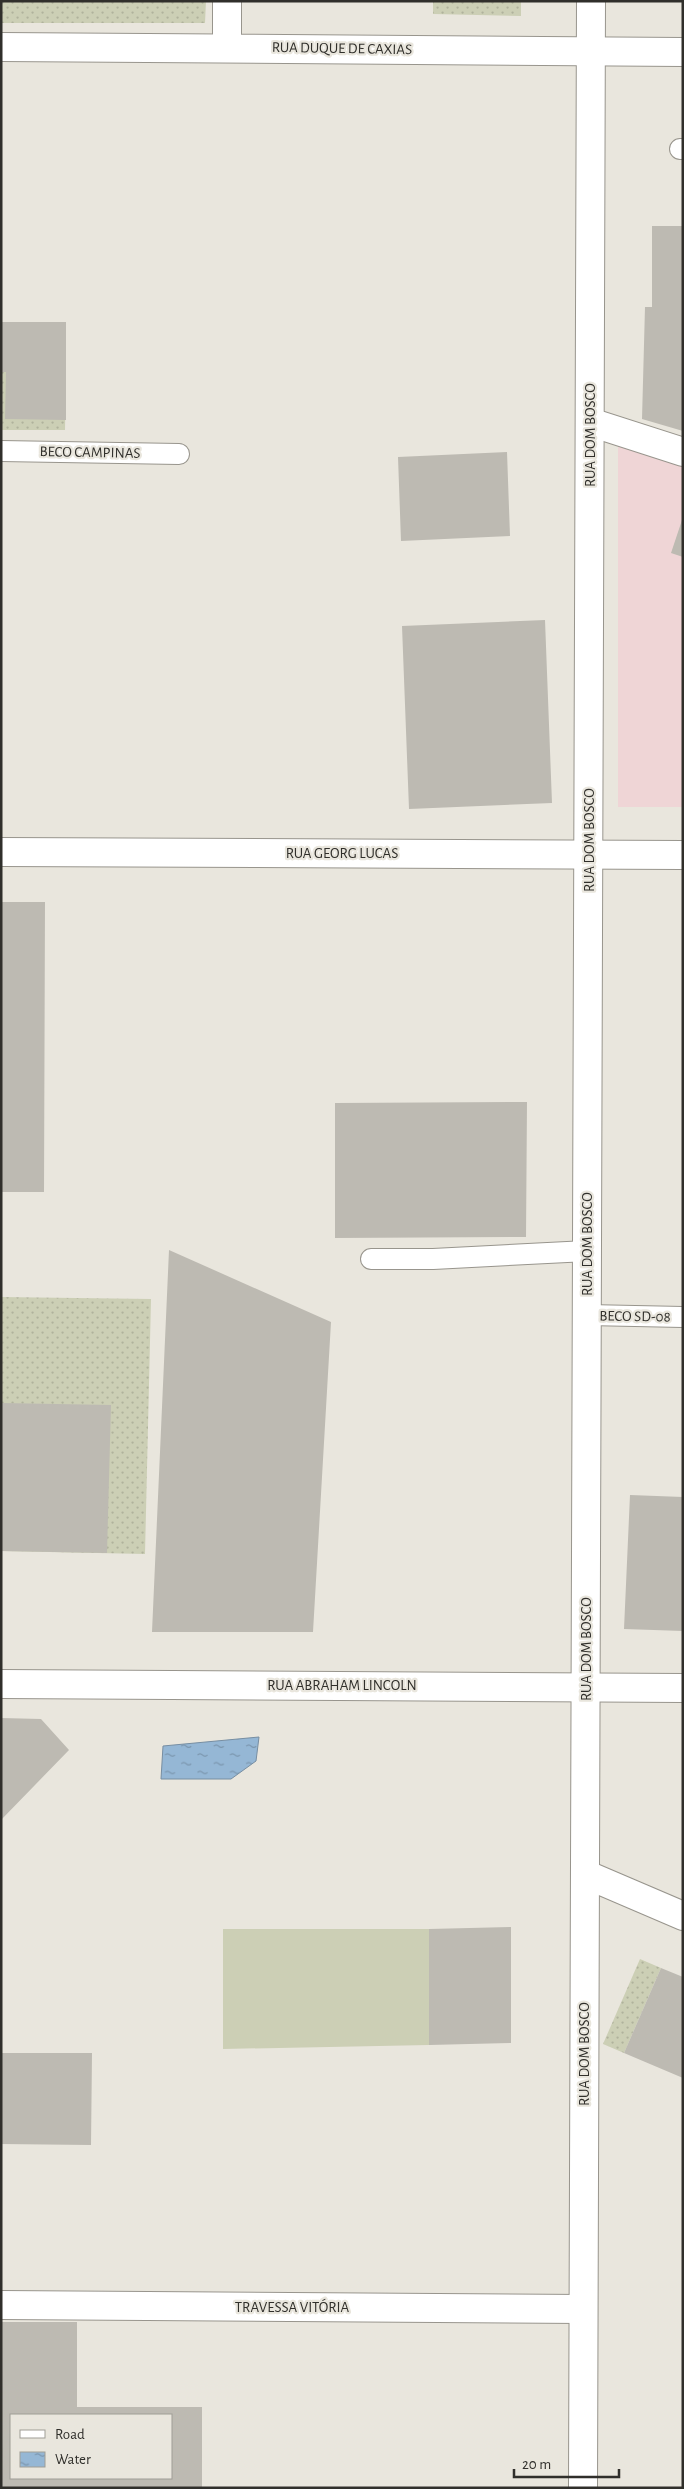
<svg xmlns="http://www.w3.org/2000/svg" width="684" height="2489" font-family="'Alegreya Sans',sans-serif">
  <defs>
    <pattern id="grass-dots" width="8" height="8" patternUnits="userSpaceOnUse" patternTransform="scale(1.25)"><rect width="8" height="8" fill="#cccfb5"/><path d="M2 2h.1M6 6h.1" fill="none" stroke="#b0b29c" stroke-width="1.8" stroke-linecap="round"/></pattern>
    <pattern id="water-ripples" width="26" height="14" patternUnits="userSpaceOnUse" patternTransform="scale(1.25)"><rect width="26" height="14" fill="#95b7d5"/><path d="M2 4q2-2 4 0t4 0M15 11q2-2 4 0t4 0" fill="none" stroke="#7a95ad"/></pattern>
  </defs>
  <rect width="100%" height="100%" fill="#e9e6dd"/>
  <path fill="#efd5d6" d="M 618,442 L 683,464 L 683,807 L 618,807 Z"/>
  <path fill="url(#grass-dots)" d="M 1,1 L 206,1 L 205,23 L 1,23 Z
    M 433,1 L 521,1 L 521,16 L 433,14 Z
    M 1,372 L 66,372 L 65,430 L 1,430 Z
    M 1,1297 L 151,1299 L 145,1554 L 1,1551 Z
    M 640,1959 L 661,1968 L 624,2053 L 603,2044 Z"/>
  <path fill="#cccfb5" d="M 223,1929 L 429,1929 L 429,2045 L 223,2049 Z"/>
  <path fill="url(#water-ripples)" stroke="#778ea2" d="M 259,1737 L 256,1761 L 231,1779 L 161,1779 L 163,1746 Z"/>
  <path fill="#bdbab2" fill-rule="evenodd" d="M 652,226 L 683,226 L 683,431 L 642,419 L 645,307 L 652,307 Z
    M 1,322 L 66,322 L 66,420 L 5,419 L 6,372 L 1,372 Z
    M 507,452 L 510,536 L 401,541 L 398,457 Z
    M 682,520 L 683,520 L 683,557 L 671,553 Z
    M 545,620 L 552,803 L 409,809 L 402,626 Z
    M 1,902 L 45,902 L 44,1192 L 1,1192 Z
    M 527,1102 L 526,1237 L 335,1238 L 335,1103 Z
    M 169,1250 L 331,1322 L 313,1632 L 152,1632 Z
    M 1,1403 L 111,1405 L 107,1553 L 1,1551 Z
    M 630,1495 L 683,1497 L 683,1631 L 624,1629 Z
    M 1,1718 L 41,1719 L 69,1750 L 1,1820 Z
    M 511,1927 L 511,2043 L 429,2045 L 429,1929 Z
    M 661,1968 L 683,1977 L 683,2078 L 624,2053 Z
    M 1,2053 L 92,2053 L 91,2145 L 1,2144 Z
    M 1,2322 L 77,2322 L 77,2407 L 202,2407 L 202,2488 L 1,2488 ZM 11,2415 L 171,2415 L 171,2478 L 11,2478 Z"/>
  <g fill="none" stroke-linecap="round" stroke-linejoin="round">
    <g stroke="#98958d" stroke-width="22">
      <path id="lane" d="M 680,149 L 683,149
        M 1,451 L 179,454
        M 371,1259 L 433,1259 L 587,1251
        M 587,1315 L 683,1317"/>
    </g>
    <g stroke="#98958d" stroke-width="30">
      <path id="street" d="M 1,47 L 683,52
        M 227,47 L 227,1
        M 590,422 L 683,452
        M 1,852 L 683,855
        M 1,1684 L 683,1688
        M 585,1874 L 683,1916
        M 1,2305 L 583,2309"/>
    </g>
    <g stroke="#98958d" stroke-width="30">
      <path id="secondary" d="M 583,2488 L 591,1"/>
    </g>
    <use href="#lane" stroke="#fff" stroke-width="20"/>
    <use href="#street" stroke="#fff" stroke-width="28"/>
    <use href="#secondary" stroke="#fff" stroke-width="28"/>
  </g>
  <g text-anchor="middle" stroke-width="4.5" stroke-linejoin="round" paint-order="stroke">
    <g font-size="15" fill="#302f2b" stroke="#e9e6dd">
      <text transform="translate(342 48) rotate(1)" y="5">RUA DUQUE DE CAXIAS</text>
      <text transform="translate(590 435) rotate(-90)" y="5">RUA DOM BOSCO</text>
      <text transform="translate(90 452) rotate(1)" y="5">BECO CAMPINAS</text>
      <text transform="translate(589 840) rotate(-90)" y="5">RUA DOM BOSCO</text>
      <text x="342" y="858">RUA GEORG LUCAS</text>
      <text transform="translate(587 1244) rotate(-90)" y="5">RUA DOM BOSCO</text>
      <text transform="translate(635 1316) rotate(1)" y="5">BECO SD-08</text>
      <text transform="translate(586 1649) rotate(-90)" y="5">RUA DOM BOSCO</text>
      <text x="342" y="1690">RUA ABRAHAM LINCOLN</text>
      <text transform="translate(584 2054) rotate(-90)" y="5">RUA DOM BOSCO</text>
      <text x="292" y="2312">TRAVESSA VITÓRIA</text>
    </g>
  </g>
  <rect width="684" height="2489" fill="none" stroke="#302f2b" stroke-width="5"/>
  <rect x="10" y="2414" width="162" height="65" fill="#e9e6dd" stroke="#9f9d96"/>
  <rect x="20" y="2430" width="25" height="8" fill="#ffffff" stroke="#9f9d96"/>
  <text x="55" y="2439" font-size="15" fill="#302f2b">Road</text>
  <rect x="20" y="2452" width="25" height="15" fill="url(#water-ripples)" stroke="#9f9d96"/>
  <text x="55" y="2464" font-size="15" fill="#302f2b">Water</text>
  <path d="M514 2469v8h105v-8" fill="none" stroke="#302f2b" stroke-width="2.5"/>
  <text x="522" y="2469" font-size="15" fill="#302f2b" stroke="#e9e6dd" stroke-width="4" paint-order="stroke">20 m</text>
</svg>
